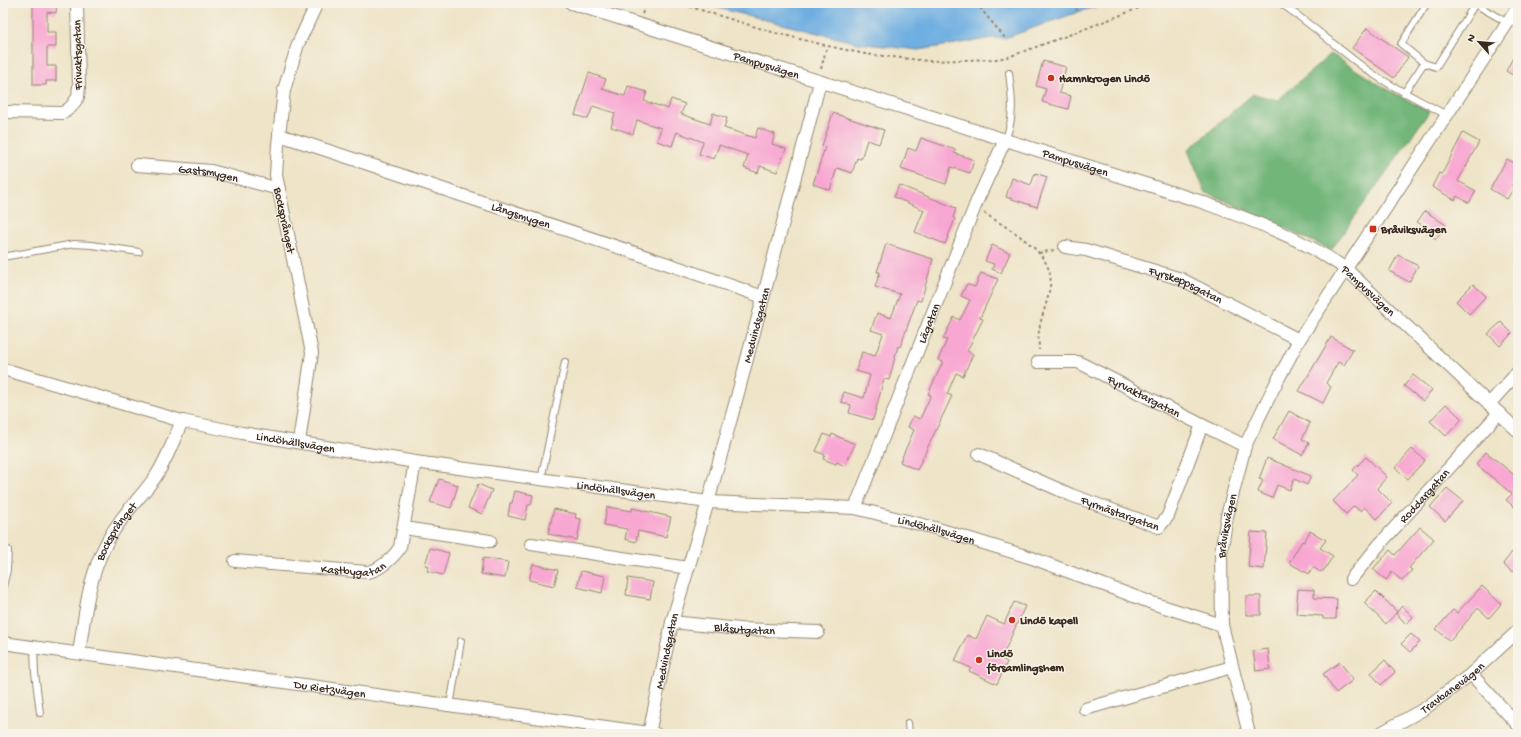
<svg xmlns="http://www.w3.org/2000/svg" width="1521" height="737" font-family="'Gochi Hand',sans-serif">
  <rect width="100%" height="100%" fill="#f7f3e8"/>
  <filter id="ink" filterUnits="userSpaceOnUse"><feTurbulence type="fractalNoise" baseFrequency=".025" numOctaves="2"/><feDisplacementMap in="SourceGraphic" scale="8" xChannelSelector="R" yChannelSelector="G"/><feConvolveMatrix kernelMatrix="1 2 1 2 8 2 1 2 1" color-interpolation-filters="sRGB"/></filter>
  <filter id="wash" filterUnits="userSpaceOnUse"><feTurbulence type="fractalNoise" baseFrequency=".012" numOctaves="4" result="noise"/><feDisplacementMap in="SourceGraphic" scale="16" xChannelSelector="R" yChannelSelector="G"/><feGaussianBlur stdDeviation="0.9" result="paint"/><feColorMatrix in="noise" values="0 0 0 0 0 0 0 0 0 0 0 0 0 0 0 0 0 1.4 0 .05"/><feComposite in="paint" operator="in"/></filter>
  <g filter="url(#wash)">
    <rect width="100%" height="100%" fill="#eee4c7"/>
    <path fill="#72b679" stroke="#56704c" d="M 1331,54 L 1380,85 L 1429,112 L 1331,250 L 1244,209 L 1205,192 L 1188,150 L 1253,94 L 1278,100 Z"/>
    <path fill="#6eaee1" stroke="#546c80" d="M 702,3 L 1108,3 L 1078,12 L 1005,38 L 993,38 L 918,50 L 858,43 L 714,7 Z"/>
    <g id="blocks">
      <path fill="#f8a7d2" d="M 33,3 L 57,3 L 56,13 L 47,12 L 47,32 L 56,32 L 56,47 L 47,47 L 47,66 L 56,66 L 56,81 L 46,81 L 46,85 L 33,85 Z
        M 1367,28 L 1408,57 L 1394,78 L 1352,48 Z
        M 1518,48 L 1518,78 L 1506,71 Z
        M 1043,61 L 1066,67 L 1059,93 L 1071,96 L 1068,109 L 1042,102 L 1046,89 L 1036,86 Z
        M 589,73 L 606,79 L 602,89 L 625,96 L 628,86 L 647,92 L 644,101 L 668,109 L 671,99 L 685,104 L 681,114 L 710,124 L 713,113 L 727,118 L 724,128 L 755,138 L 758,128 L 775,134 L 772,144 L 786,149 L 777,172 L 760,166 L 758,173 L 744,168 L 748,155 L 719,145 L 714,159 L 699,154 L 703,142 L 677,132 L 672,146 L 657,141 L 661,128 L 637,120 L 633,134 L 611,127 L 615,113 L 593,106 L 588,119 L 575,115 Z
        M 833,113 L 884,130 L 879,144 L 867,140 L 861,159 L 857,158 L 852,173 L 837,168 L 830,190 L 813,184 L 825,147 L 822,146 Z
        M 1463,133 L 1479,142 L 1458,181 L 1476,191 L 1469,203 L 1457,196 L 1455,200 L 1432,187 L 1439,173 L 1442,174 Z
        M 921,138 L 956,150 L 954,153 L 974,160 L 970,173 L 951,167 L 946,184 L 901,169 L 908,148 L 916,151 Z
        M 1507,159 L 1518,165 L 1518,175 L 1512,186 L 1514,187 L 1507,199 L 1490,189 Z
        M 1035,173 L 1047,177 L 1037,207 L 1006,197 L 1012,178 L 1031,185 Z
        M 899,185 L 956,208 L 953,218 L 955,219 L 945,244 L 915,232 L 924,210 L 894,197 Z
        M 1425,211 L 1446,225 L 1436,239 L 1425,231 L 1427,228 L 1417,222 Z
        M 886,244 L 933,259 L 921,301 L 917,300 L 900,347 L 898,346 L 889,380 L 884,379 L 873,420 L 849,413 L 851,405 L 841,402 L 844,392 L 864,398 L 870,375 L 856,371 L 862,352 L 875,356 L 883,334 L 871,330 L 877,313 L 891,318 L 900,294 L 875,287 L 880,272 L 877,272 Z
        M 992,245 L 1010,253 L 1001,273 L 992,269 L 994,264 L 985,261 Z
        M 1398,255 L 1418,266 L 1409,282 L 1389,271 Z
        M 981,273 L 998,279 L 980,318 L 983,319 L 967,351 L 973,354 L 963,376 L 956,373 L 947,394 L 952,396 L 917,470 L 900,462 L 914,430 L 908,427 L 913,416 L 920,419 L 931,395 L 928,394 L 943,362 L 938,360 L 947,340 L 943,339 L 954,317 L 960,320 L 970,300 L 961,296 L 967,284 L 975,287 Z
        M 1473,284 L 1486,296 L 1469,314 L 1456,301 Z
        M 1501,322 L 1512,333 L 1500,346 L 1488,334 Z
        M 1331,337 L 1353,350 L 1344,365 L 1338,362 L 1326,383 L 1331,387 L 1323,403 L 1299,391 Z
        M 1413,375 L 1432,390 L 1423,401 L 1404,386 Z
        M 1446,404 L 1462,419 L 1446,436 L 1430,421 Z
        M 1289,411 L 1310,423 L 1302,439 L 1309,443 L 1302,455 L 1273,439 Z
        M 824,434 L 831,437 L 832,434 L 855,444 L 845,466 L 837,462 L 836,464 L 823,459 L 825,455 L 816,451 Z
        M 1412,449 L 1425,460 L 1408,479 L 1395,468 Z
        M 1486,452 L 1518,478 L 1518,510 L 1506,500 L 1512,494 L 1476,464 Z
        M 1366,457 L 1387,477 L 1377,488 L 1392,503 L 1377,519 L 1364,507 L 1360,511 L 1354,506 L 1346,514 L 1333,501 L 1358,475 L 1353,470 Z
        M 1267,458 L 1311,476 L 1307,485 L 1294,479 L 1290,490 L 1277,485 L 1272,498 L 1258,492 L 1263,480 L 1259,479 Z
        M 439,479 L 458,485 L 451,508 L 430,502 Z
        M 478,484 L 492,490 L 482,514 L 468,508 Z
        M 1447,488 L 1463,501 L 1445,521 L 1430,507 Z
        M 515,491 L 533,495 L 531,505 L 528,505 L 525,520 L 508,516 L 510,503 L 512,503 Z
        M 607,507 L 632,511 L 632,508 L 671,517 L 666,537 L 638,531 L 636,542 L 625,539 L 627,529 L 604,525 Z
        M 554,509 L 576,514 L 575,518 L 581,519 L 577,540 L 548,534 Z
        M 1420,527 L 1434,539 L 1409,568 L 1412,570 L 1402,581 L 1392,572 L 1386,580 L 1373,569 L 1390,550 L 1395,555 Z
        M 1310,531 L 1326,540 L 1320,548 L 1333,556 L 1324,570 L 1320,572 L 1313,567 L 1309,574 L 1289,563 L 1302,541 L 1304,542 Z
        M 1251,532 L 1267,533 L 1264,569 L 1248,567 Z
        M 430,548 L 449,553 L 443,575 L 427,571 L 429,566 L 425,565 Z
        M 1512,552 L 1518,556 L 1518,565 L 1512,572 L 1503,564 Z
        M 483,558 L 508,562 L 505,578 L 481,574 Z
        M 533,564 L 558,570 L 554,586 L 529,580 Z
        M 581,571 L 605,576 L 602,593 L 577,587 Z
        M 628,578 L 653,582 L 650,599 L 626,595 Z
        M 1482,586 L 1501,604 L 1489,618 L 1478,608 L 1450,641 L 1436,629 L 1453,610 L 1457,613 Z
        M 1298,589 L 1314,590 L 1314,598 L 1337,599 L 1336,619 L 1323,619 L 1323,616 L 1296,614 Z
        M 1376,591 L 1397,612 L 1386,624 L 1364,603 Z
        M 1246,596 L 1261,596 L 1261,615 L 1246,615 Z
        M 1014,602 L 1025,606 L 1001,659 L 1007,662 L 997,684 L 969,671 L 971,668 L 955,661 L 967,635 L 976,639 L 987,616 L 1004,624 Z
        M 1402,606 L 1413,617 L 1406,624 L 1396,613 Z
        M 1411,634 L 1420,642 L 1410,652 L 1401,644 Z
        M 1268,649 L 1270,669 L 1256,671 L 1253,651 Z
        M 1385,660 L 1395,672 L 1381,685 L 1371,673 Z
        M 1340,662 L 1353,680 L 1336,693 L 1323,674 Z"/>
    </g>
  </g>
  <g filter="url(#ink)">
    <use href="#blocks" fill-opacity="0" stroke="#948772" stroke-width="1"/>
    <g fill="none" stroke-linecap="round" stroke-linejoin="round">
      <g stroke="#948772" stroke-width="8">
        <path id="service" d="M 1280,3 C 1312,24 1339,50 1370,72 C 1395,89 1422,101 1448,116
          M 1427,3 L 1401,44 L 1424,63 L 1436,67 L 1475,4
          M 1473,3 L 1508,23
          M 1404,93 L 1424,63
          M 1005,140 C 1015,118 1012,96 1009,73
          M 3,257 L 74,244 L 92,245 L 139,252
          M 541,480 L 565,362
          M 3,586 L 7,570 L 8,550
          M 34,647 L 35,673 L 40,713
          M 450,706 L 461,641
          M 908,723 L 909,734"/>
      </g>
      <g stroke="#948772" stroke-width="14">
        <g id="minor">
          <path id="s1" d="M 571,3 L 1199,201 C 1249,219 1302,238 1346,269 L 1518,431"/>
          <path d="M 3,112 L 63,113 L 71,107 L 78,97 L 79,86 L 77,3"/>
          <path id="s2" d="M 279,135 C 350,157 420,182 491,205 C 582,235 673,265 763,297"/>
          <path id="s3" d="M 137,165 L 211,171 L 279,189"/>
          <path id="s4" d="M 1065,247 L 1086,250 L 1181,279 L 1299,340"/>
          <path id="s5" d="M 1038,362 L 1078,362 L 1202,425 L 1245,446"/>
          <path id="s6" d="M 3,369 L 182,421 L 242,433 L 415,462 L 708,502 L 855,508 L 935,528 L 1032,558 L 1152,603 L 1222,625"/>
          <path d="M 1489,404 L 1518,372"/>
          <path d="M 299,442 L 312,353 L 276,175 L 278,145 L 284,90 L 298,44 L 317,3"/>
          <path id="s7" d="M 979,454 L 1071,495 L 1159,527 L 1168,516 L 1202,425"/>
          <path id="s8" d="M 855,508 L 977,201 L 1005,140"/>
          <path d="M 404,528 L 490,541"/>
          <path d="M 531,544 L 688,568"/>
          <path id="s9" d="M 235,561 L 367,572 C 379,571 394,557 400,547 L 415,462"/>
          <path id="s10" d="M 1351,579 L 1379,545 L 1499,413"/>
          <path id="s11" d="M 672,622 L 740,629 L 818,632"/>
          <path id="s12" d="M 3,643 L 656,734"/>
          <path id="s13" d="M 79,653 C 85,614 88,578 107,542 C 120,516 140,499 156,476 C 167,459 174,439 182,421"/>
          <path d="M 1471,674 L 1518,725"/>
          <path d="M 1085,709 L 1232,667"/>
          <path id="s14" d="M 649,734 L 672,622 L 708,502 L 738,393 L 820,82"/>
          <path id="s15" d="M 1249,734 L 1222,625 L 1221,553 L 1227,516 L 1245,446 L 1273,389 L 1299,340 L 1518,7"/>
          <path id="s16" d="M 1379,734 L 1424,709 L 1471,674 L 1518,631"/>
        </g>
      </g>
      <path stroke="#948772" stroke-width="2" stroke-dasharray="3 3" stroke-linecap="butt" d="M 678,3 L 772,32 L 828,46 L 865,54 L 929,61 L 996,59 L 1008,57 L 1069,35 L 1152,3
        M 976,3 L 1005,38
        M 1073,3 L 1078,12
        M 642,14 L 647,3
        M 821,69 L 827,46
        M 984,213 C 1008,229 1056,252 1050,286 C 1048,302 1041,316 1039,331 C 1038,337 1039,344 1039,350
        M 1039,253 L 1054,250"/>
      <use href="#service" stroke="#fff" stroke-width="6"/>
      <use href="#minor" stroke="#fff" stroke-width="12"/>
    </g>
  </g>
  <g fill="#c8321e" stroke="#f7f3e8" stroke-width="1.5">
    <circle cx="1051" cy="78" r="4"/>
    <rect x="1369" y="225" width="8" height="8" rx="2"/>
    <circle cx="1012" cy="620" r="4"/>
    <circle cx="979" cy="660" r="4"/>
  </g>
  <g text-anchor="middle" stroke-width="3" stroke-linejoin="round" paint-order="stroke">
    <g font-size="12" fill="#3b2a1e" stroke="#f7f3e8">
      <text transform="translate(77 55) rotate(-91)" y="4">Frivaktsgatan</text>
      <text dy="4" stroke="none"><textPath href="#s1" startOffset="205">Pampusvägen</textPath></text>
      <text dy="4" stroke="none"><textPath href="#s1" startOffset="529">Pampusvägen</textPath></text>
      <text dy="4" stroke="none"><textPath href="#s3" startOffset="72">Gastsmygen</textPath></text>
      <text dy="4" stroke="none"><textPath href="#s2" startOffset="255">Långsmygen</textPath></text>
      <text transform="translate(285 220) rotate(78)" y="4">Bocksprånget</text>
      <text dy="4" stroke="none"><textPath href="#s4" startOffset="127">Fyrskeppsgatan</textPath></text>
      <text dy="4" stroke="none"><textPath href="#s1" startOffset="852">Pampusvägen</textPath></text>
      <text dy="4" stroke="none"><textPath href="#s8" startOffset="199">Lägatan</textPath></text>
      <text dy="4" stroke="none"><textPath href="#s14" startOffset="423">Medvindsgatan</textPath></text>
      <text dy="4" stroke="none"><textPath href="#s5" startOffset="114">Fyrvaktargatan</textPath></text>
      <text dy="4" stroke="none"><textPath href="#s6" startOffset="302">Lindöhällsvägen</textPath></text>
      <text dy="4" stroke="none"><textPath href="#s6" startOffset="626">Lindöhällsvägen</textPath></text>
      <text dy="4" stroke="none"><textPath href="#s10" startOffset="111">Roddargatan</textPath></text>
      <text dy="4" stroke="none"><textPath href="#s7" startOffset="153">Fyrmästargatan</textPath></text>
      <text dy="4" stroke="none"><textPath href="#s15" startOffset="212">Bråviksvägen</textPath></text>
      <text dy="4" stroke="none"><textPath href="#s6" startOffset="950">Lindöhällsvägen</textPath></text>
      <text dy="4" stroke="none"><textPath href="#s13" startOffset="129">Bocksprånget</textPath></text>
      <text dy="4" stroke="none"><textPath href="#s9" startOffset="119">Kastbygatan</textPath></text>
      <text dy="4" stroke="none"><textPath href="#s11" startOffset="73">Blåsutgatan</textPath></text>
      <text dy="4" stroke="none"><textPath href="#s14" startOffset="85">Medvindsgatan</textPath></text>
      <text dy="4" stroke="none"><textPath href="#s16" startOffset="87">Travbanevägen</textPath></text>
      <text dy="4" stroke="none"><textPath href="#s12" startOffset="330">Du Rietzvägen</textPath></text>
    </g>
    <g font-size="12" font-weight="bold" fill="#3b2a1e" stroke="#f7f3e8" text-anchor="start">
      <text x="1059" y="82">Hamnkrogen Lindö</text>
      <text x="1381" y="233">Bråviksvägen</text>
      <text x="1020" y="624">Lindö kapell</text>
      <text x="987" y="657">Lindö<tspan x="987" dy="14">församlingshem</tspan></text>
    </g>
  </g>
  <rect width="1521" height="737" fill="none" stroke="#f7f3e8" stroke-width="16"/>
  <g transform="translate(1479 42) rotate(297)" stroke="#f7f3e8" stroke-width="3" paint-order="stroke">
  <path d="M0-3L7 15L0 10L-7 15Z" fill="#3b2a1e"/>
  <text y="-6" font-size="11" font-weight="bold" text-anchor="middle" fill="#3b2a1e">N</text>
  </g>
</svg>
